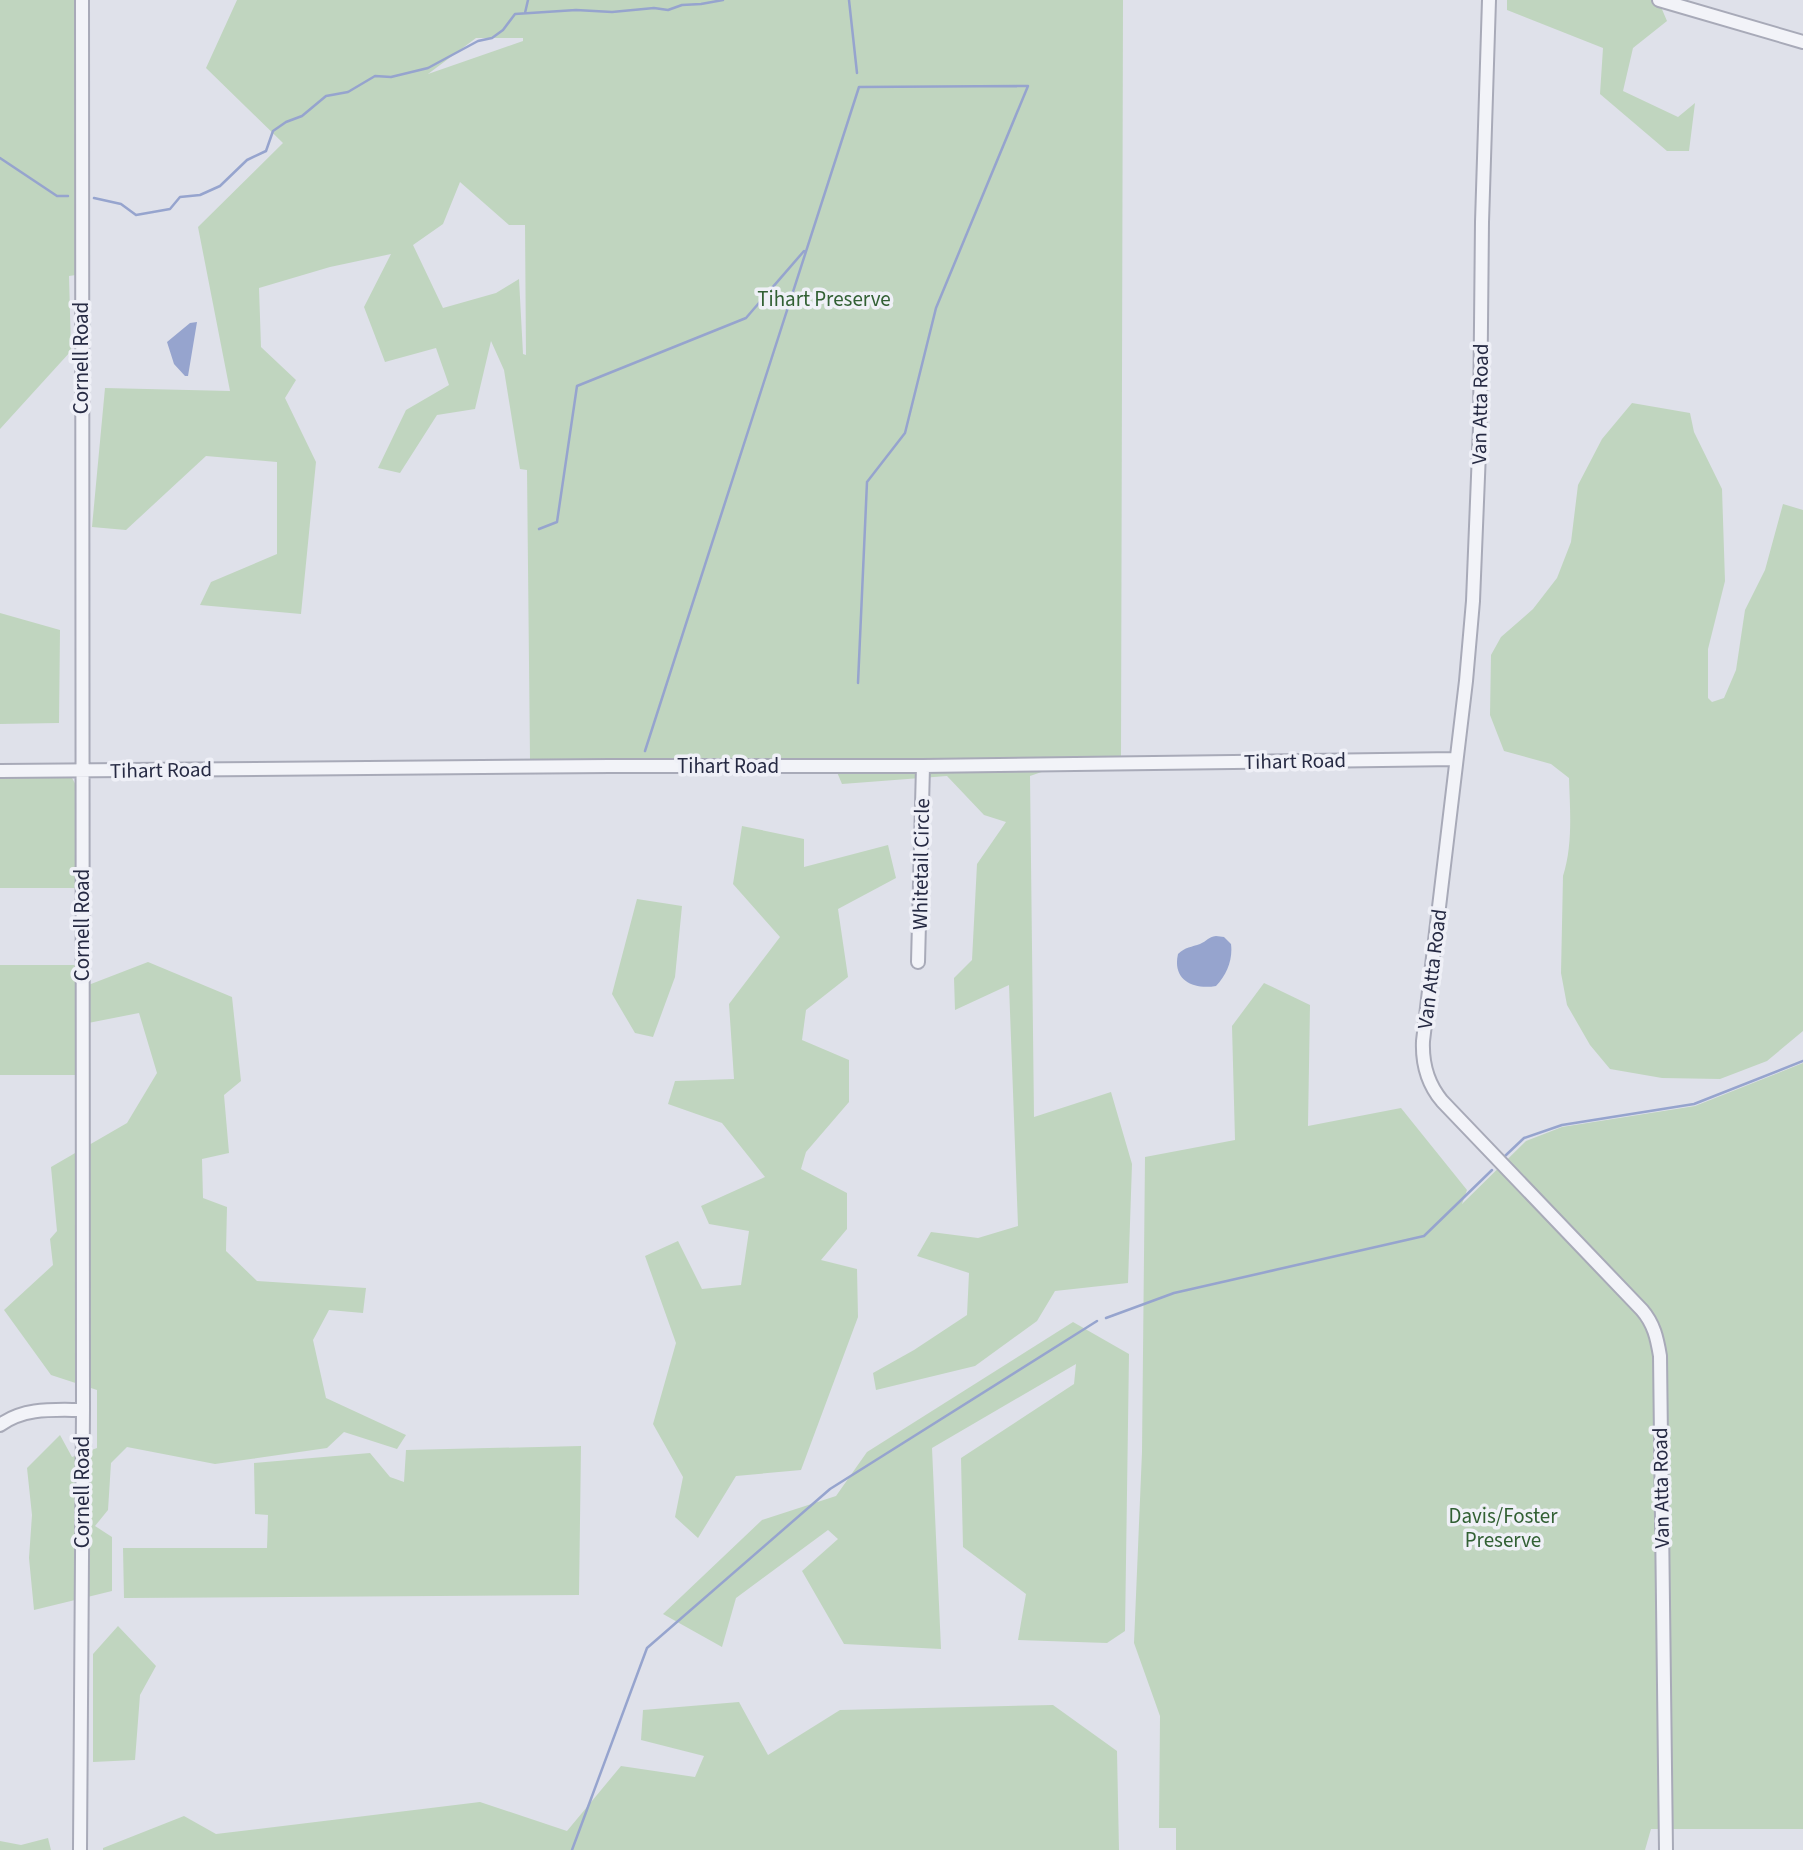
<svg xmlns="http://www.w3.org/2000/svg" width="1803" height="1850" font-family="'Source Sans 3',sans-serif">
  <rect width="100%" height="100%" fill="#dfe1ea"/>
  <path fill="#c0d5bf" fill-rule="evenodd" d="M 0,0 L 77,0 L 76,275 L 69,276 L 71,351 L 0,429 Z
    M 237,0 L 1123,0 L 1121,756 L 1085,757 L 1030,776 L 1034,1117 L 1111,1092 L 1132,1164 L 1128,1283 L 1055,1291 L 1037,1321 L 975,1366 L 876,1390 L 873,1373 L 914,1350 L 967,1315 L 969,1273 L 917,1256 L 931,1232 L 978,1238 L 1018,1226 L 1009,985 L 955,1010 L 954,978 L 972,960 L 977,864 L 1006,822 L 984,815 L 947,776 L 842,784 L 831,758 L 530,759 L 527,470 L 520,469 L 504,370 L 491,341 L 475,409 L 437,415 L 400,473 L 378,468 L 406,410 L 449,385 L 436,348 L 385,362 L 364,307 L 391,254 L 330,267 L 259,288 L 261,347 L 296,380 L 285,398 L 316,462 L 301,614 L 200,605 L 211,582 L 277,554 L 277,462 L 206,456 L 126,530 L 92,527 L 105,388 L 230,391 L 198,227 L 283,143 L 206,68 ZM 476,38 L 523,38 L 523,41 L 428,74 ZM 460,182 L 509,225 L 525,225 L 526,355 L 523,354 L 519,279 L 496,293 L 443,308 L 413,245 L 443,224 Z
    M 1507,0 L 1658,0 L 1667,21 L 1633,48 L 1623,91 L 1678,117 L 1695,103 L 1689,151 L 1667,151 L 1600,94 L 1603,48 L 1507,10 Z
    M 1632,403 L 1690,413 L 1694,432 L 1722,489 L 1725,581 L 1708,649 L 1708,698 L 1712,702 L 1724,698 L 1736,670 L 1745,610 L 1765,570 L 1783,504 L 1803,510 L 1803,1031 L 1767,1061 L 1720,1079 L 1662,1078 L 1610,1069 L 1590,1045 L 1567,1005 L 1561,973 L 1563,876 C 1573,845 1570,810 1569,778 L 1551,764 L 1504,751 L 1490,715 L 1491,655 L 1501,637 L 1533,609 L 1557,578 L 1571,542 L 1578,485 L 1602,439 Z
    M 0,613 L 60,630 L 59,723 L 0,724 Z
    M 0,776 L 67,776 L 72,778 L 77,787 L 77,888 L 0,888 Z
    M 742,826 L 804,839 L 804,867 L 888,845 L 896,878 L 838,909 L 848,977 L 806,1010 L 802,1040 L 849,1060 L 849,1102 L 806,1152 L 801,1169 L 847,1193 L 847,1229 L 821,1260 L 857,1269 L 858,1317 L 801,1470 L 736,1476 L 698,1538 L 675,1517 L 683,1477 L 653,1424 L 676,1343 L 645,1256 L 678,1241 L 702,1289 L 741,1285 L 749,1231 L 709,1224 L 701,1206 L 765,1177 L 722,1123 L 668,1104 L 675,1081 L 734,1079 L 729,1004 L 780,937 L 733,884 Z
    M 637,899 L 682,906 L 675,977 L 653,1037 L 635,1033 L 612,994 Z
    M 148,962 L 232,997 L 241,1081 L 224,1095 L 229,1153 L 202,1159 L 203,1198 L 227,1207 L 226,1251 L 257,1281 L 366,1288 L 363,1313 L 329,1310 L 313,1340 L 326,1398 L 406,1435 L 397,1449 L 344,1432 L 327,1448 L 215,1464 L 127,1447 L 111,1463 L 108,1510 L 95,1526 L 112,1537 L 112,1591 L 34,1610 L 29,1558 L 32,1515 L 27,1468 L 60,1435 L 72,1457 L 97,1448 L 97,1390 L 51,1375 L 4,1310 L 53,1265 L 50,1239 L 57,1231 L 51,1167 L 127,1123 L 157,1073 L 139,1013 L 78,1025 L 78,1075 L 0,1075 L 0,965 L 78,965 L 78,989 Z
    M 1264,983 L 1310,1005 L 1308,1126 L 1401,1108 L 1467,1190 L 1462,1204 L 1526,1141 L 1562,1127 L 1695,1106 L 1803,1063 L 1803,1829 L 1651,1829 L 1645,1850 L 1176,1850 L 1176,1828 L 1159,1828 L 1160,1716 L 1134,1643 L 1142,1452 L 1145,1157 L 1235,1140 L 1232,1026 Z
    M 1073,1322 L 1129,1354 L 1125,1631 L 1107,1643 L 1018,1640 L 1026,1594 L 963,1547 L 961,1458 L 1074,1384 L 1076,1364 L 932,1448 L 941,1649 L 844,1644 L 802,1571 L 838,1539 L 828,1530 L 736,1598 L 722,1647 L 663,1614 L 762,1520 L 836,1496 L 867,1452 Z
    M 581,1446 L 579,1595 L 124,1598 L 123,1548 L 267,1548 L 268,1515 L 255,1514 L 254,1463 L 370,1453 L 390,1477 L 404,1482 L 406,1450 Z
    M 118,1626 L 156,1666 L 140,1695 L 135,1760 L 93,1762 L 93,1654 Z
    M 739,1702 L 768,1755 L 840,1710 L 1053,1705 L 1117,1751 L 1119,1850 L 103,1850 L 103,1848 L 184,1816 L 216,1834 L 480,1802 L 567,1831 L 621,1766 L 695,1777 L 704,1756 L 641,1740 L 643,1710 Z
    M 48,1838 L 51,1850 L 0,1850 L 0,1841 L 21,1845 Z"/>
  <path fill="#96a4ce" d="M 197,322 L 188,376 L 185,376 L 174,364 L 167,342 L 190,323 Z
    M 1216,936 L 1224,937 L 1231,944 C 1233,959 1227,975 1216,986 C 1193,990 1172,980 1178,954 C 1185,947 1192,947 1200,944 C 1207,941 1208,937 1216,936 Z"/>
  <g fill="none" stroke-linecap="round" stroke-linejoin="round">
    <path stroke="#96a4ce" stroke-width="2.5" d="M 849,0 L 857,73
      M 525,13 L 528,0
      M 0,158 L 57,196 L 68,196
      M 94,198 L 121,204 L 136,215 L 170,209 L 180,197 L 200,195 L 220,186 L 247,160 L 266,151 L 273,131 L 286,122 L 302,116 L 326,96 L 348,92 L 375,76 L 391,77 L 428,68 L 478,41 L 492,38 L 503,30 L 515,14 L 576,10 L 612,12 L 654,8 L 668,10 L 682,5 L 701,4 L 723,0
      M 539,529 L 557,522 L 577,386 L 746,318 L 804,251
      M 645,751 L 859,87 L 1028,86 L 936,308 L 905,433 L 867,482 L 858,683
      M 1505,1156 L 1524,1138 L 1562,1125 L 1694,1104 L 1803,1061
      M 1106,1318 L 1174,1293 L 1424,1236 L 1492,1170
      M 572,1850 L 647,1648 L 830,1489 L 1097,1321"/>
    <g stroke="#a8aab8" stroke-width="16">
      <path id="minor" d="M 1489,0 L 1482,222 L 1480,427 L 1473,601 L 1466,681 L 1423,1041 C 1422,1064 1427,1083 1442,1101 L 1642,1310 C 1654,1324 1657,1338 1660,1356 L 1666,1850
        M 1659,0 L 1803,42
        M 0,771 L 610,766 L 923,766 L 1456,759
        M 918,962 L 923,766
        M 0,1425 C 25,1407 54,1410 83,1410
        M 80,1850 L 83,1410 L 82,0"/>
    </g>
    <use href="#minor" stroke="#f2f3f8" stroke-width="12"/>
  </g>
  <g text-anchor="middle" stroke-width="7" stroke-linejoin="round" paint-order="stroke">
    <g font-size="21" fill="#326034" stroke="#eff0f7">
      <text x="824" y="306">Tihart Preserve</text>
      <text x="1503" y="1523">Davis/Foster<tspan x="1503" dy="24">Preserve</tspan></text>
    </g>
    <g font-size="21" fill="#262a43" stroke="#eff0f7">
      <text transform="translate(81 358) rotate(-90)" y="7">Cornell Road</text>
      <text transform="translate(1480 404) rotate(-89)" y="7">Van Atta Road</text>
      <text transform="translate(1295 761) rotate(-1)" y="7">Tihart Road</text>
      <text x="728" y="773">Tihart Road</text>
      <text transform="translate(161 770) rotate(-1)" y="7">Tihart Road</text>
      <text transform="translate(921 864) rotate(-89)" y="7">Whitetail Circle</text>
      <text transform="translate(82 925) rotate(-90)" y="7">Cornell Road</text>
      <text transform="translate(1432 969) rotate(-83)" y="7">Van Atta Road</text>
      <text transform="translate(1661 1488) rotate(-91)" y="7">Van Atta Road</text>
      <text transform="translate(82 1492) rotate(-90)" y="7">Cornell Road</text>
    </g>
  </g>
</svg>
